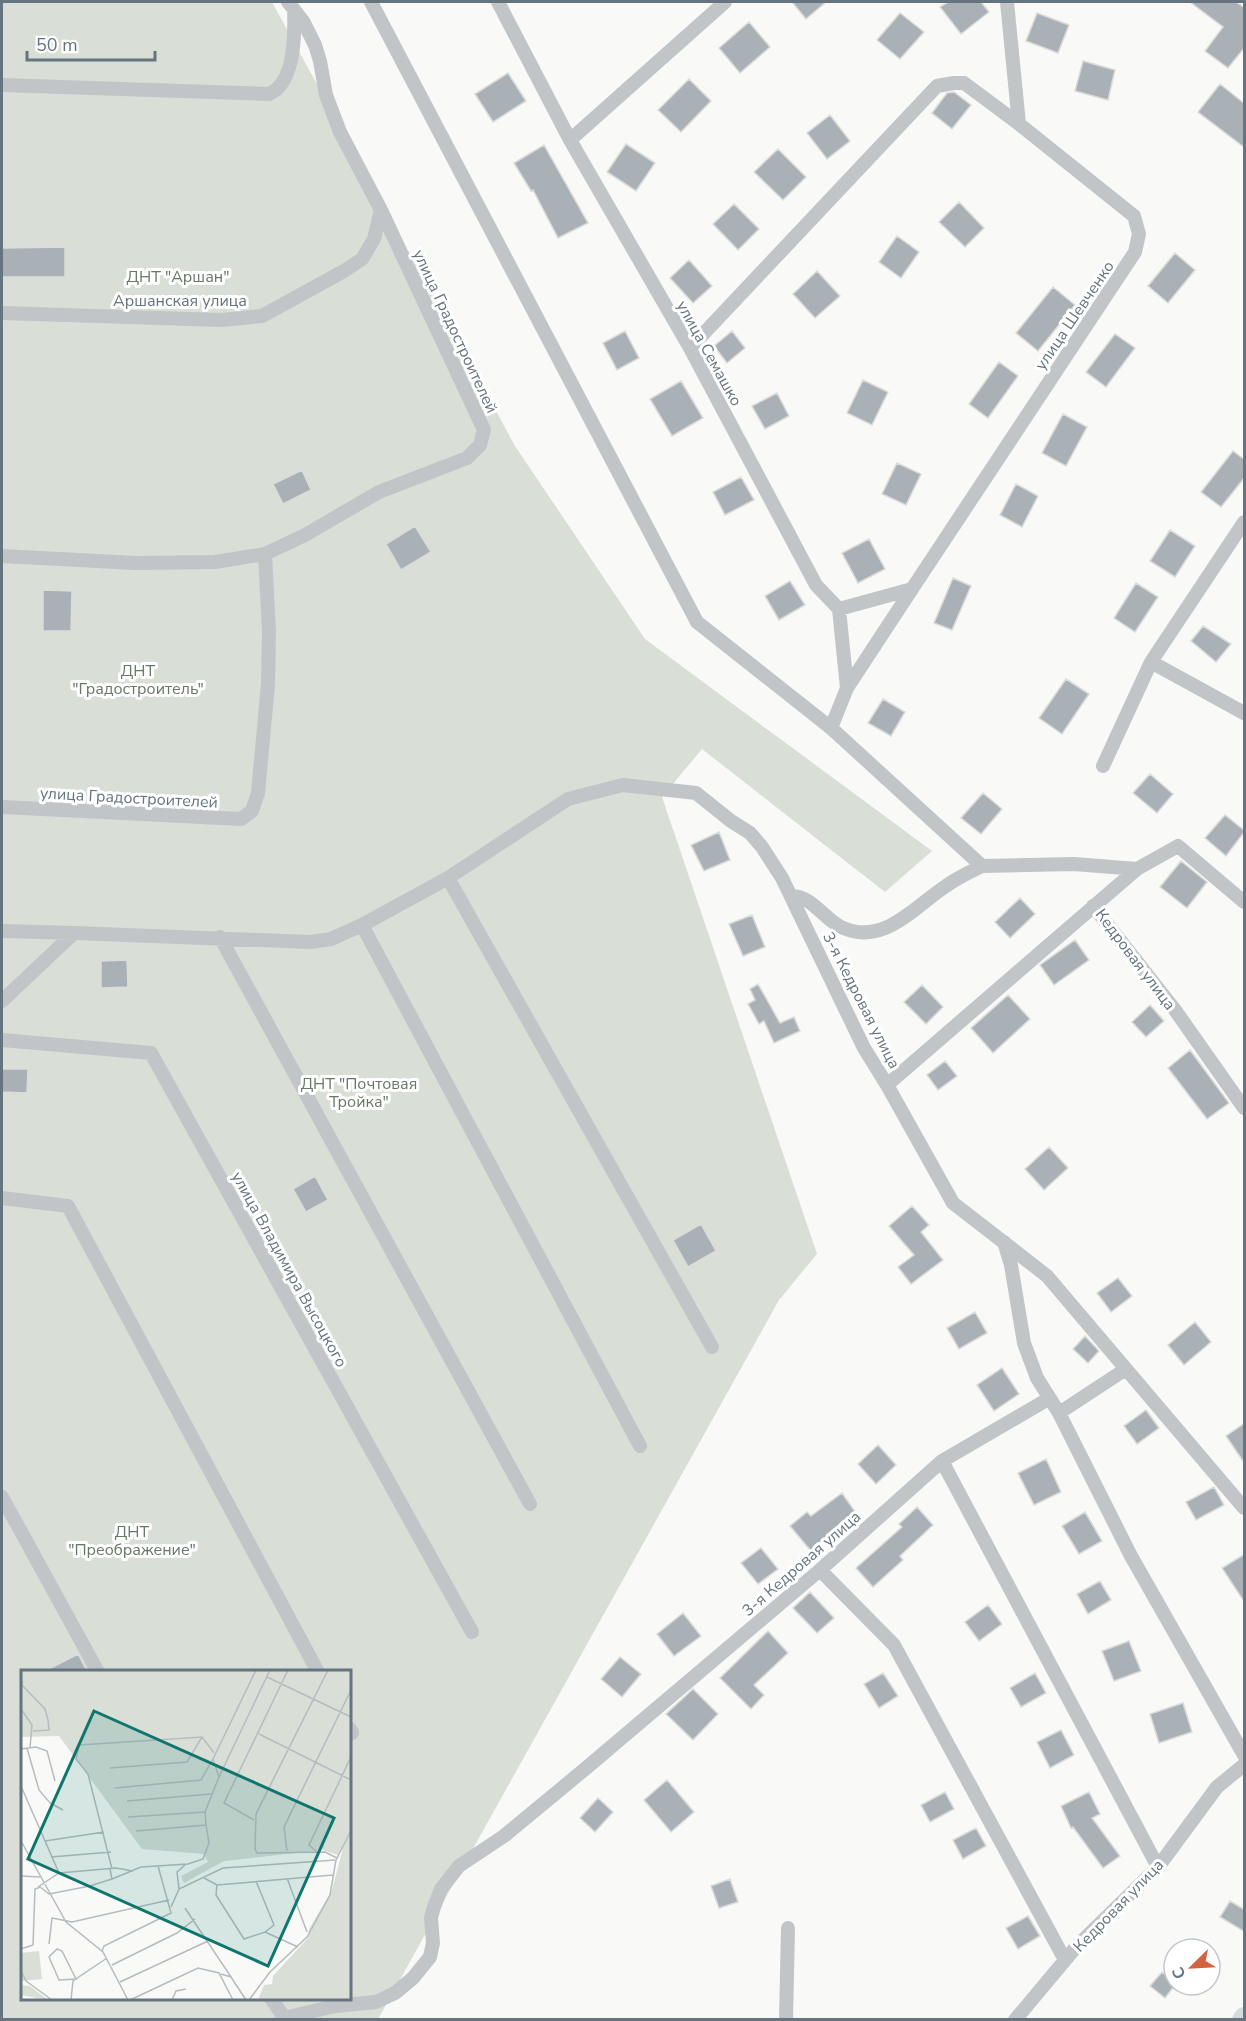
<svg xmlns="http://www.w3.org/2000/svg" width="1246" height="2021" font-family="'Nunito Sans',sans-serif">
  <rect width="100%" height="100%" fill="#f9f9f7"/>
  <path fill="#d9ded7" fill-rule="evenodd" d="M 2,2 L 272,2 L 515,446 L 645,639 L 932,851 L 885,892 L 702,749 L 662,797 L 817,1254 L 779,1300 L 378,2019 L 2,2020 ZM 22,1672 L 350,1672 L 350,1998 L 22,1998 Z"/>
  <path fill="#a9b0b6" stroke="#dbdbda" stroke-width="1.5" d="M 792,2 L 826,2 L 806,19 Z
    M 948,2 L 981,2 L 989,12 L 961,34 L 940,7 Z
    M 1190,2 L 1236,2 L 1245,8 L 1245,47 L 1228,68 L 1205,51 L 1223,27 Z
    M 900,13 L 924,32 L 900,59 L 877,40 Z
    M 1037,13 L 1069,25 L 1058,53 L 1026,41 Z
    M 749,22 L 770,47 L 740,73 L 719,48 Z
    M 1083,61 L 1115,70 L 1108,100 L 1075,91 Z
    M 508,73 L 526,101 L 493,122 L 475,94 Z
    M 689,79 L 711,101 L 681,132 L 658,110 Z
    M 1220,84 L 1245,104 L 1245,148 L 1198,112 Z
    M 954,92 L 971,105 L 952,129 L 932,113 L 947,93 Z
    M 830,115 L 850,141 L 827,159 L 807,133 Z
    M 626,144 L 655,163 L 636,191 L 607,172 Z
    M 544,145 L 588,223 L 558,238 L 533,190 L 531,191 L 514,163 Z
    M 778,149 L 806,177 L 783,200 L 754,172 Z
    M 959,202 L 984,228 L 965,247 L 939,222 Z
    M 734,204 L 759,229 L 738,250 L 713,224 Z
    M 897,236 L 919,252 L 901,278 L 879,262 Z
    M 65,247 L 65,277 L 2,277 L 2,248 Z
    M 1175,253 L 1195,270 L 1168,303 L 1148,286 Z
    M 689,260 L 712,286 L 693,303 L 670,278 Z
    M 817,271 L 840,296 L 815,318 L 793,294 Z
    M 1053,287 L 1075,305 L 1038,351 L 1016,333 Z
    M 625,331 L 639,358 L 617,370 L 603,343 Z
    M 732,331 L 745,348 L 727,363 L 714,346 Z
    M 1115,334 L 1135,348 L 1106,387 L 1086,372 Z
    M 999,362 L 1018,376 L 988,418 L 969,404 Z
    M 863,380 L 888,392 L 872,425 L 847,413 Z
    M 681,381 L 703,418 L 672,436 L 650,399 Z
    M 777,393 L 789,416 L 765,429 L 752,406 Z
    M 1063,414 L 1087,427 L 1066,466 L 1042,453 Z
    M 1233,451 L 1245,460 L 1245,477 L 1221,507 L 1201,492 Z
    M 897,463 L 921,474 L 906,505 L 882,494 Z
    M 302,470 L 311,490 L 283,504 L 273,484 Z
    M 741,477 L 754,500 L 725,515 L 713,492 Z
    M 1016,484 L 1038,496 L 1022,527 L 1000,515 Z
    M 415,526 L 431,552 L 401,570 L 386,544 Z
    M 1170,530 L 1195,546 L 1175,577 L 1150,561 Z
    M 869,539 L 885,569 L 858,583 L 842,553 Z
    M 953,578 L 971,586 L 952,630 L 934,623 Z
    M 790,581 L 805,605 L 779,620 L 765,596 Z
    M 1136,583 L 1158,597 L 1135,632 L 1114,618 Z
    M 43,590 L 72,591 L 71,631 L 43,631 Z
    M 1203,626 L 1231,644 L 1216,662 L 1191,641 Z
    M 1066,679 L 1089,694 L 1062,734 L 1039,718 Z
    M 883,699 L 905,712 L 891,736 L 868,723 Z
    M 1150,774 L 1173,794 L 1157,813 L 1133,793 Z
    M 983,793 L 1002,809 L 981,834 L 961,818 Z
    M 1225,815 L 1245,831 L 1226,856 L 1205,838 Z
    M 719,832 L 730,860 L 704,871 L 691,845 Z
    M 1181,861 L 1207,882 L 1187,908 L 1160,887 Z
    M 1020,898 L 1035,914 L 1010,938 L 995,922 Z
    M 752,915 L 765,947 L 743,956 L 729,924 Z
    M 1075,940 L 1089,960 L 1054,985 L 1040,965 Z
    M 127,960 L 128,987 L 101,988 L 101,961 Z
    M 758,984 L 780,1023 L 794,1017 L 800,1031 L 774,1043 L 764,1021 L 759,1024 L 748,1004 L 755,1000 L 750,989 Z
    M 922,985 L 943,1007 L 926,1024 L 904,1002 Z
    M 1008,995 L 1030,1019 L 993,1053 L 971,1028 Z
    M 1150,1005 L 1164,1021 L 1146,1037 L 1132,1022 Z
    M 1190,1050 L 1229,1103 L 1207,1119 L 1168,1068 Z
    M 945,1061 L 957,1076 L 938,1090 L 927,1075 Z
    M 2,1069 L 28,1069 L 27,1093 L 2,1092 Z
    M 1049,1147 L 1068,1168 L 1044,1190 L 1025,1169 Z
    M 315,1176 L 328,1200 L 306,1212 L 293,1189 Z
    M 912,1206 L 929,1225 L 921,1232 L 943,1260 L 911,1284 L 898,1267 L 914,1255 L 889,1226 Z
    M 701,1224 L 716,1251 L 688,1267 L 673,1240 Z
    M 1118,1278 L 1132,1296 L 1111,1312 L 1097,1293 Z
    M 975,1312 L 987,1333 L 959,1349 L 947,1328 Z
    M 1195,1322 L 1211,1342 L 1184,1365 L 1168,1345 Z
    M 1085,1336 L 1099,1351 L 1088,1363 L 1073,1349 Z
    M 1002,1368 L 1019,1394 L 994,1411 L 977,1385 Z
    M 1146,1410 L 1159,1428 L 1137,1444 L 1124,1426 Z
    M 1245,1423 L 1245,1464 L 1226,1436 Z
    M 878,1445 L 896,1465 L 876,1484 L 858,1464 Z
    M 1046,1459 L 1061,1492 L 1034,1505 L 1018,1473 Z
    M 1214,1487 L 1224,1505 L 1196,1520 L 1186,1502 Z
    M 842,1493 L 856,1513 L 827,1535 L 828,1537 L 811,1551 L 790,1526 L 807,1512 L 811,1516 Z
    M 917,1507 L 933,1525 L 900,1556 L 903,1560 L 873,1587 L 856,1568 L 902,1527 L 899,1524 Z
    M 1085,1512 L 1102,1541 L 1079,1554 L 1062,1526 Z
    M 761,1548 L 778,1569 L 758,1584 L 741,1563 Z
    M 1245,1554 L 1245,1603 L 1222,1568 Z
    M 1100,1581 L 1111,1600 L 1088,1614 L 1077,1594 Z
    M 810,1592 L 834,1618 L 817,1633 L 793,1608 Z
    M 988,1605 L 1002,1624 L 979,1641 L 965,1622 Z
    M 683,1613 L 701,1636 L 674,1656 L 657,1634 Z
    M 768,1631 L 788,1653 L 754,1685 L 764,1695 L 751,1709 L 720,1678 Z
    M 1129,1641 L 1141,1671 L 1114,1681 L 1102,1651 Z
    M 78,1654 L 87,1671 L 45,1671 Z
    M 620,1657 L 641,1674 L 622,1697 L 601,1679 Z
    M 883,1673 L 898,1696 L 879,1708 L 864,1684 Z
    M 1035,1673 L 1046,1693 L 1021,1707 L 1010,1688 Z
    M 693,1689 L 718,1714 L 693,1740 L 666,1714 Z
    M 1183,1703 L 1192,1732 L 1159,1743 L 1150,1714 Z
    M 1061,1730 L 1074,1755 L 1050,1768 L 1037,1742 Z
    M 667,1780 L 694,1812 L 671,1832 L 644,1800 Z
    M 945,1792 L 954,1809 L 930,1822 L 921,1805 Z
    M 1089,1792 L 1100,1814 L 1092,1818 L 1120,1856 L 1103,1868 L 1073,1827 L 1071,1828 L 1061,1806 Z
    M 598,1798 L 613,1812 L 595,1832 L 580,1818 Z
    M 976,1828 L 986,1846 L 963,1859 L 953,1840 Z
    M 730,1879 L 738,1902 L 719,1908 L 711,1886 Z
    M 1230,1901 L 1245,1910 L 1245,1932 L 1220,1917 Z
    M 1028,1916 L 1040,1936 L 1018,1949 L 1006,1928 Z
    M 1162,1972 L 1174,1982 L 1175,1985 L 1165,1998 L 1150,1986 Z"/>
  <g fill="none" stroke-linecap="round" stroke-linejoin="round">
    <path stroke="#c1c5c8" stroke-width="14" d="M 371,2 L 697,622 L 831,728 L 982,866 L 1074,864 L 1137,869
      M 498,2 L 570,140 L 690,348 L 816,585 L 839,609 L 847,688 L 831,728
      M 2,85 L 269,94 C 295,83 295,34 294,10
      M 570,140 L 725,2
      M 2,313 L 222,320 L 262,316 L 344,271 L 362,259 L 374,239 L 381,210
      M 690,348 L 937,86 L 954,83 L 964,83 L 1019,124
      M 2,556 L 135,563 L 215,562 L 265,554 L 305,535 L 379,492 L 467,458 L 480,445 L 484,430 L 381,210 L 340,132 L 326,95 L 320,61 L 315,45 L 303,21 L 288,2
      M 839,609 L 912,589 L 1135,252 L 1139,234 L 1134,216 L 1019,124 L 1007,2
      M 1151,662 L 1244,713
      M 847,688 L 912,589
      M 1103,766 L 1151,662 L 1244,522
      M 2,807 L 241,819 L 252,811 L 258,793 L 268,684 L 269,631 L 265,554
      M 448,878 L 568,799 L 623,785 L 696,793 L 731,821 L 750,833 L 762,847 L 782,878 L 864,1048 L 887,1085 L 953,1203 L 1047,1276 L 1126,1369
      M 791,896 C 811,895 824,919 841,927 C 883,947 914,907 946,886 C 957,878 970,872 982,866
      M 1093,906 L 1175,1010 L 1244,1108
      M 362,925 L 448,878 L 712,1347
      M 2,931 L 74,933
      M 220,937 L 530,1504
      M 2,1001 L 74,933 L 311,942 L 331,939 L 362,925 L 640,1446
      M 2,1040 L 151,1053 L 472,1632
      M 887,1085 L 1137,869 L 1178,846 L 1244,902
      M 2,1198 L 68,1206 L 318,1672
      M 1004,1242 L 1011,1265 L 1024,1343 L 1037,1378 L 1059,1413 L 1131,1556 L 1244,1755
      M 1059,1413 L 1126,1369 L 1244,1508
      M 942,1461 L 1158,1867
      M 2,1497 L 98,1672
      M 820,1570 L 894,1645 L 1065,1960
      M 350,1729 L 352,1733
      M 271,1998 L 283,2016 L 288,2017 L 335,2006 L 376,2002 L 395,1993 L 413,1978 L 430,1957 L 433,1943 L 431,1918 L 434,1907 L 441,1889 L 459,1866 L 504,1836 L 585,1769 L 820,1570 L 942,1461 L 1050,1398
      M 786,2020 L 788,1928
      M 1015,2020 L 1076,1947 L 1158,1867 L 1217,1787 L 1244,1765"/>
    <path stroke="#d6dbde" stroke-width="20" d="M 1242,2020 L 1244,2017"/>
  </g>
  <g text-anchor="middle" stroke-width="6" stroke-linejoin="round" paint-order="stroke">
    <g font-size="16" fill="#687866" stroke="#fff">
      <text x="178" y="282">ДНТ "Аршан"</text>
      <text x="138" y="676">ДНТ<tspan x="138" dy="18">"Градостроитель"</tspan></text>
      <text x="359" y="1089">ДНТ "Почтовая<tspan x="359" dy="18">Тройка"</tspan></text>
      <text x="132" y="1537">ДНТ<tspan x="132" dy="18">"Преображение"</tspan></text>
    </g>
    <g font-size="16" fill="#66747f" stroke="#fff">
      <text x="180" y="306">Аршанская улица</text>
      <text transform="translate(1074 315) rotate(-56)" y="6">улица Шевченко</text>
      <text transform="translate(456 331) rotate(65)" y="6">улица Градостроителей</text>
      <text transform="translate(710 353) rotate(61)" y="6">улица Семашко</text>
      <text transform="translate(129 797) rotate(3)" y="6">улица Градостроителей</text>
      <text transform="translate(1136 959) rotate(53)" y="6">Кедровая улица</text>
      <text transform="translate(862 1000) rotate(63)" y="6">3-я Кедровая улица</text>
      <text transform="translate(290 1269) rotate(61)" y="6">улица Владимира Высоцкого</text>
      <text transform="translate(801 1563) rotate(-41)" y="6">3-я Кедровая улица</text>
      <text transform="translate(1118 1905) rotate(-46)" y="6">Кедровая улица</text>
    </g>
  </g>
  <g transform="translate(21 1670)">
    <rect width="330" height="330" fill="#f9f9f7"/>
    <path d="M 0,0 L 330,0 L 330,330 L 237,330 L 243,315 L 251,314 L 252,306 L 287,268 L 288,259 L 311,220 L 322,178 L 317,185 L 301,180 L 203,191 L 163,213 L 160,206 L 187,192 L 183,184 L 121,179 L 38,66 L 0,67 ZM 18,281 L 21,309 L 1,311 L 0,283 ZM 0,315 L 9,316 L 27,330 L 0,325 Z" fill="#d9ded7"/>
    <path fill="none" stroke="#b5bcc0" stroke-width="1.5" d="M 0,0 L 1,15 L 24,39 L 27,50 L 28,60 L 12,61M 307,0 L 235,144 L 234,179 L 236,183 L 304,182 L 316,188M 246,7 L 330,47M 0,39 L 11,55 L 9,78M 238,64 L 330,110M 181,67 L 193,83M 6,78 L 18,120 L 29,133 L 42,140M 0,79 L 15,77 L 26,81 L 34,111M 192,89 L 235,0M 89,98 L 166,92 L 181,67 L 58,75 L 55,89 L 67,104 L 91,199M 198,107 L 249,0M 0,116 L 38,203M 94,118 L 180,110 L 192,89 L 198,107 L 184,142 L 107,147M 106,131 L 190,124M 233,150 L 203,133 L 267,0M 115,161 L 185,155 L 184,142M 0,171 L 45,252 L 82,282 L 107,330M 24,171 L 83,162M 266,181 L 263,157 L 330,20M 296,182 L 288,175 L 330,87M 30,187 L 90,182M 0,206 L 19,207M 183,208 L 196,215 L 312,205M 266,208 L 286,262M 91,209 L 120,197 L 167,194 L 182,189 L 188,173 L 185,155M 235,211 L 253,255 L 244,262M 196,215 L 195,225 L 223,269 L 244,262 L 277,277M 17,217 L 38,203 L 95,198 L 112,201M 158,219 L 156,202 L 164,195M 150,237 L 158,219 L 202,198 L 314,190M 164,238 L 210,307M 28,274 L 31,248 L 51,252 L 148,230M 0,279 L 12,275 L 14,219 L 19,217 L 28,224 L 69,216 L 91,209 L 89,199M 36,279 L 41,281 L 55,309 L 38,310 L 28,287 ZM 81,281 L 83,276 L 150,243 L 137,196M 91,295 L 156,263 L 174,249M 0,301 L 5,311 L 31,330M 200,304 L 210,307 L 225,330M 99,312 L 187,271M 50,330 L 52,311 L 86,288M 109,330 L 177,298 L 198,303 L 212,330M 151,330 L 155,321 L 165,319M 228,330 L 249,302 L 286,267 L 309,225 L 315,190 L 330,161"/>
    <path fill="#0f766e" fill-opacity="0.15" stroke="#0f766e" stroke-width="3" d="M 73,41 L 313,148 L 247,296 L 7,189 Z"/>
    <rect width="330" height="330" fill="none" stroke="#66747f" stroke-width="3"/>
  </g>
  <rect width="1246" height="2021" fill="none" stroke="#66747f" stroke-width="6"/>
  <g transform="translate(1192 1967) rotate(246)"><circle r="28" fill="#ffffff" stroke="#c2c7cc" stroke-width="1.5"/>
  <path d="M0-4.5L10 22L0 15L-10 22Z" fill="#d3633e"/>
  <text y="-9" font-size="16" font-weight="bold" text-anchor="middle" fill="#66747f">С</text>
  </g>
  <path d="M27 51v9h128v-9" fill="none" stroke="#66747f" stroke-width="3"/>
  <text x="36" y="51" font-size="18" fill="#66747f" stroke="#ffffff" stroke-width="4.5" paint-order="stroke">50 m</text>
</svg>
